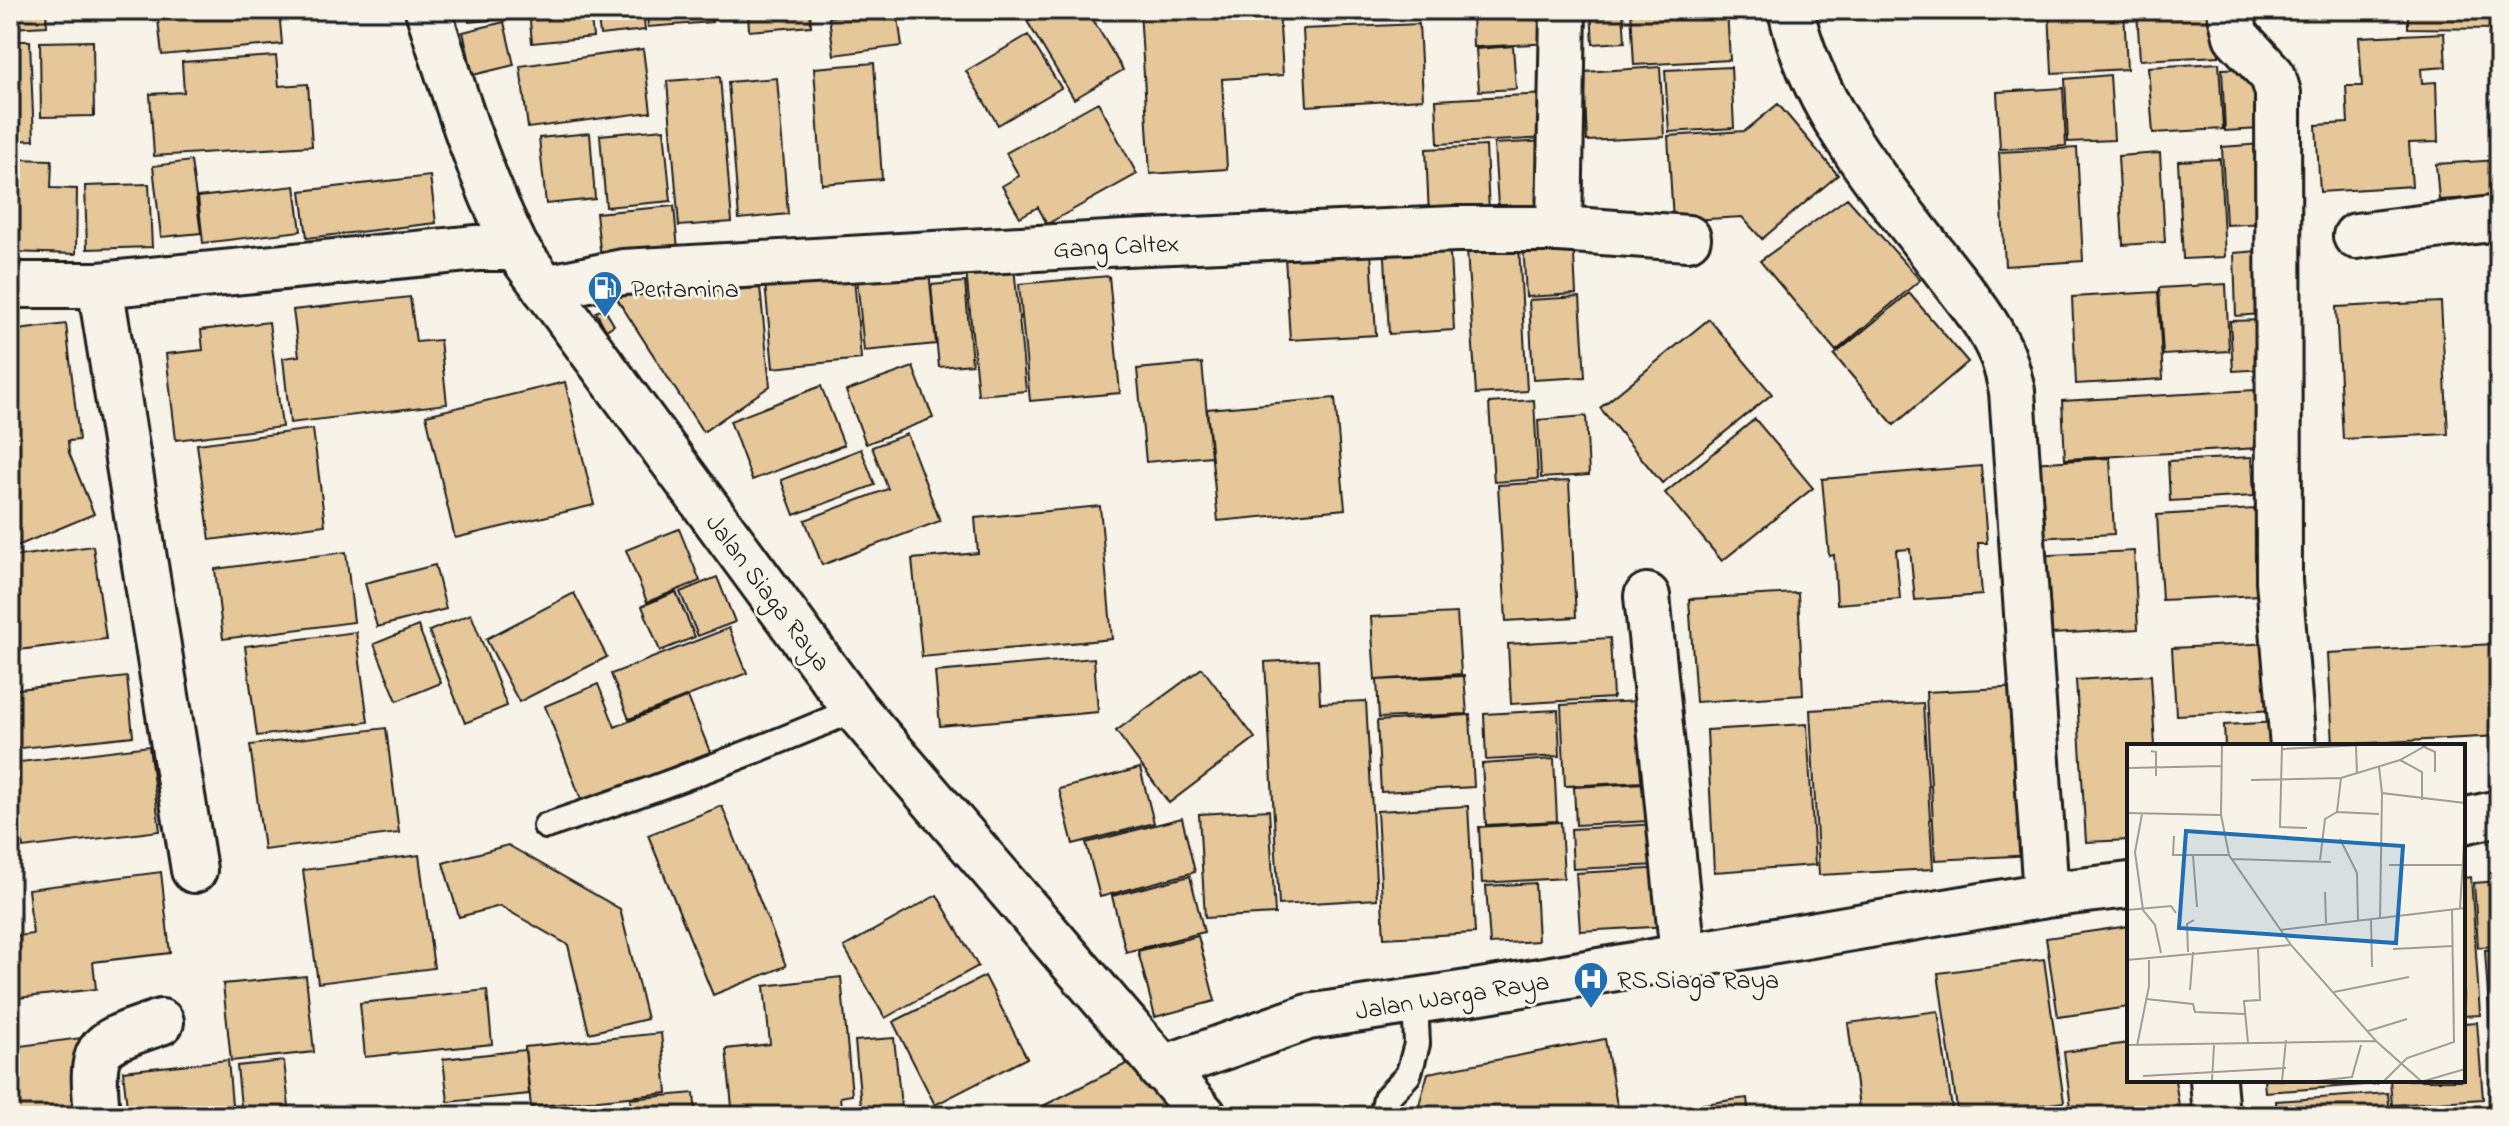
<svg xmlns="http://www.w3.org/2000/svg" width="2509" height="1126" font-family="'Indie Flower',sans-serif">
  <rect width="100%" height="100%" fill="#f7f3e8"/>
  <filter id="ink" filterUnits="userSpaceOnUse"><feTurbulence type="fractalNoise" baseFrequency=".0125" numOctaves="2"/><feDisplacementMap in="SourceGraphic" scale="16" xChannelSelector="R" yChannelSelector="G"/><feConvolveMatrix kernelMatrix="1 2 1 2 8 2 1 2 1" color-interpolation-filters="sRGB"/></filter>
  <g filter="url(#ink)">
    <path fill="#e6c799" stroke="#1c1c1c" stroke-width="2" d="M 10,10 L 46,10 L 47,26 L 10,28 Z
      M 157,10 L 279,10 L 282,44 L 162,55 Z
      M 468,10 L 520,10 L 520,17 L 469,22 Z
      M 529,10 L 590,10 L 593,37 L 532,43 Z
      M 597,10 L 643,10 L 645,30 L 600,35 Z
      M 647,10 L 712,10 L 712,22 L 648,27 Z
      M 748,10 L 810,10 L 811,26 L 749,31 Z
      M 885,10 L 897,10 L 902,46 L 834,55 L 829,17 Z
      M 1045,10 L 1087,10 L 1123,70 L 1074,99 L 1027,21 Z
      M 1140,10 L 1279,10 L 1283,75 L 1222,79 L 1227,169 L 1150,174 Z
      M 1322,10 L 1450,10 L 1451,14 L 1323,22 Z
      M 1472,10 L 1551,10 L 1553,43 L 1473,47 Z
      M 1591,10 L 1623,10 L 1625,42 L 1593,44 Z
      M 1631,10 L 1727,10 L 1730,60 L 1634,65 Z
      M 2049,10 L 2124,10 L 2127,69 L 2052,73 Z
      M 2160,10 L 2217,10 L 2219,56 L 2140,60 L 2137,11 Z
      M 2408,10 L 2499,10 L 2499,29 L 2408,28 Z
      M 504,22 L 514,65 L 473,75 L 463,32 Z
      M 1419,24 L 1423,99 L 1307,106 L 1303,29 Z
      M 2444,33 L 2446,67 L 2421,69 L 2422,83 L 2436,82 L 2438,142 L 2409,143 L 2412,186 L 2320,192 L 2316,125 L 2348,123 L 2346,86 L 2362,86 L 2359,37 Z
      M 1028,35 L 1061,88 L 998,125 L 966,71 Z
      M 10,41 L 30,41 L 34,140 L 10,141 Z
      M 93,41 L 94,116 L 41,117 L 40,42 Z
      M 1513,46 L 1516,89 L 1479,91 L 1476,49 Z
      M 643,49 L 651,112 L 528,128 L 520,66 Z
      M 276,56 L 279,86 L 308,84 L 312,146 L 154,156 L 150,94 L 184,92 L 182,62 Z
      M 874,63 L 882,179 L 822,184 L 814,68 Z
      M 2219,63 L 2223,129 L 2153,133 L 2148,67 Z
      M 1660,67 L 1664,137 L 1587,141 L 1584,72 Z
      M 1731,67 L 1734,128 L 1669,132 L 1665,70 Z
      M 2258,68 L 2261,129 L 2225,131 L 2222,69 Z
      M 2110,75 L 2114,140 L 2068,142 L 2065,79 Z
      M 720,77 L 732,222 L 679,226 L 667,81 Z
      M 777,78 L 788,214 L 739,219 L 728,82 Z
      M 2063,88 L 2066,146 L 2000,149 L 1997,92 Z
      M 1546,94 L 1548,138 L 1438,144 L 1436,100 Z
      M 1098,102 L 1137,174 L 1047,224 L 1038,207 L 1020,217 L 1002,186 L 1019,176 L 1006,153 Z
      M 1778,104 L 1838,175 L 1762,239 L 1742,217 L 1673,221 L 1668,136 L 1745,131 Z
      M 664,129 L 671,201 L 606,207 L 600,135 Z
      M 590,133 L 595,199 L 546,204 L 539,138 Z
      M 1548,141 L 1551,218 L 1499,221 L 1494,144 Z
      M 2262,144 L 2267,223 L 2226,225 L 2222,147 Z
      M 1486,146 L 1489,213 L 1429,216 L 1426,149 Z
      M 2077,148 L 2083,261 L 2005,266 L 1999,152 Z
      M 2160,153 L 2165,242 L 2123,245 L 2118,156 Z
      M 10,159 L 52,160 L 51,188 L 77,189 L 76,254 L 10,252 Z
      M 2220,159 L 2225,257 L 2183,259 L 2178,161 Z
      M 2499,160 L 2499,196 L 2439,200 L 2436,164 Z
      M 191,161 L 201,233 L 161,237 L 153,166 Z
      M 430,176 L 436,223 L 307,238 L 301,191 Z
      M 149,184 L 152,247 L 87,249 L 85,186 Z
      M 295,186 L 301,231 L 203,243 L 198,197 Z
      M 1847,198 L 1920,280 L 1836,351 L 1760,261 Z
      M 674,206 L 678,250 L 601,258 L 596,213 Z
      M 1449,235 L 1454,330 L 1389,334 L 1384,238 Z
      M 1370,236 L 1376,335 L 1290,340 L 1284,240 Z
      M 1573,237 L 1576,294 L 1526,297 L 1523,240 Z
      M 1519,246 L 1527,391 L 1476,394 L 1467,249 Z
      M 2271,250 L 2274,313 L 2236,316 L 2234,253 Z
      M 928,260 L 936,344 L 864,351 L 856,267 Z
      M 853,265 L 861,359 L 773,368 L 764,273 Z
      M 1014,266 L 1026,391 L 978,395 L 966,270 Z
      M 1109,276 L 1120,393 L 1030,401 L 1019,284 Z
      M 759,277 L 770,386 L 703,432 L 614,294 Z
      M 965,282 L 972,364 L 939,367 L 931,285 Z
      M 2226,284 L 2229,351 L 2163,355 L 2159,288 Z
      M 2158,292 L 2163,379 L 2076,384 L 2072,297 Z
      M 1909,293 L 1968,362 L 1894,425 L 1834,355 Z
      M 410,297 L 416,342 L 440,340 L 447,404 L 290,423 L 283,358 L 299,356 L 293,310 Z
      M 1580,297 L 1585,377 L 1533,380 L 1529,300 Z
      M 2441,302 L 2448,434 L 2343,439 L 2336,307 Z
      M 604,308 L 614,325 L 606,330 L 596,312 Z
      M 1709,319 L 1772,394 L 1662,483 L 1600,408 Z
      M 2263,320 L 2266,369 L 2233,371 L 2230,321 Z
      M 269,322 L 282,427 L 176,440 L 166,354 L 203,350 L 201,330 Z
      M 66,324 L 79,440 L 68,441 L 69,453 L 94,514 L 10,549 L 10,331 Z
      M 1202,363 L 1211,456 L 1146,462 L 1137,369 Z
      M 913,367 L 933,418 L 866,444 L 846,391 Z
      M 565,382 L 594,505 L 455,538 L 426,415 Z
      M 821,386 L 844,445 L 752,480 L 730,421 Z
      M 2255,390 L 2259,448 L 2065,459 L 2062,401 Z
      M 1335,398 L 1345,509 L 1218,521 L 1207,409 Z
      M 1534,400 L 1538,479 L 1494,482 L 1489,403 Z
      M 1586,416 L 1589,475 L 1541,478 L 1538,420 Z
      M 1755,419 L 1813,488 L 1722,561 L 1665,493 Z
      M 313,429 L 325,525 L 210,540 L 197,444 Z
      M 907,434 L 940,521 L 822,565 L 805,520 L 888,489 L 872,447 Z
      M 861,449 L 875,485 L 794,515 L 781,480 Z
      M 2252,457 L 2254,496 L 2170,501 L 2168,461 Z
      M 2110,458 L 2114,534 L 2035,538 L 2031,463 Z
      M 1981,466 L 1987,543 L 1978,543 L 1982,595 L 1915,600 L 1910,549 L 1896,550 L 1900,599 L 1837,604 L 1834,555 L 1829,556 L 1822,479 Z
      M 1569,481 L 1576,617 L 1506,621 L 1498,485 Z
      M 1100,506 L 1112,639 L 922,657 L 912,559 L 978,553 L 975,518 Z
      M 2255,509 L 2259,595 L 2162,600 L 2157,515 Z
      M 2499,516 L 2499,539 L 2488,525 Z
      M 679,529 L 700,581 L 647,602 L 626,550 Z
      M 93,546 L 106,639 L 10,651 L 10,557 Z
      M 2134,551 L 2138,629 L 2035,635 L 2031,556 Z
      M 346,552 L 354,622 L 223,639 L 215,569 Z
      M 435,565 L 446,609 L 377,627 L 365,583 Z
      M 717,577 L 735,622 L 698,636 L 680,592 Z
      M 676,592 L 695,637 L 660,651 L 642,606 Z
      M 574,593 L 607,657 L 519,702 L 486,639 Z
      M 1798,593 L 1803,695 L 1696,702 L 1689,599 Z
      M 1457,613 L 1461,674 L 1375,680 L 1371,617 Z
      M 471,614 L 507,706 L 465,723 L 429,631 Z
      M 418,626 L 441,683 L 397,701 L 374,644 Z
      M 729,628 L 747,673 L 629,719 L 611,674 Z
      M 356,632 L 368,722 L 257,736 L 245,646 Z
      M 1610,638 L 1613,698 L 1511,704 L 1508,644 Z
      M 2273,643 L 2277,710 L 2176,715 L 2172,648 Z
      M 2494,644 L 2499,736 L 2333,745 L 2328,653 Z
      M 1094,658 L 1098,712 L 940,726 L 935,672 Z
      M 1318,659 L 1320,703 L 1366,701 L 1377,899 L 1279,905 L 1265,662 Z
      M 1202,668 L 1255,738 L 1169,803 L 1116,731 Z
      M 2151,675 L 2155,746 L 2129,746 L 2129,840 L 2086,842 L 2076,680 Z
      M 1464,676 L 1467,714 L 1379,718 L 1377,680 Z
      M 127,677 L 133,736 L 12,749 L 10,690 Z
      M 598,684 L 615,727 L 688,697 L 710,752 L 582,802 L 545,706 Z
      M 2023,687 L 2033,855 L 1935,860 L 1926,692 Z
      M 1639,701 L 1642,782 L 1565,786 L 1561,705 Z
      M 1923,703 L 1933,869 L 1819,875 L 1810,710 Z
      M 1558,710 L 1560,756 L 1486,760 L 1484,714 Z
      M 1470,715 L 1474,787 L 1381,792 L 1377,721 Z
      M 2280,722 L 2282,746 L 2225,746 L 2224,725 Z
      M 1807,724 L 1815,865 L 1714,872 L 1707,730 Z
      M 386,728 L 399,833 L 264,850 L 250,745 Z
      M 149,746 L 160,831 L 23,848 L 12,763 Z
      M 1554,759 L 1557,821 L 1486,825 L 1482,764 Z
      M 1140,768 L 1154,823 L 1073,844 L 1059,789 Z
      M 1646,783 L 1649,821 L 1576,825 L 1574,787 Z
      M 722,806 L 786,966 L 713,995 L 648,835 Z
      M 1468,806 L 1475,933 L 1384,938 L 1377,811 Z
      M 1269,810 L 1275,914 L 1205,918 L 1199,814 Z
      M 1182,818 L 1195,872 L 1100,897 L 1086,843 Z
      M 1561,822 L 1564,878 L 1482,883 L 1479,827 Z
      M 1657,824 L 1660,865 L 1573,869 L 1571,829 Z
      M 508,845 L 620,909 L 647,1019 L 589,1033 L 568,945 L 500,906 L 459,917 L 443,863 Z
      M 419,855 L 434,968 L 318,983 L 303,870 Z
      M 1667,868 L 1670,926 L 1580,931 L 1576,873 Z
      M 161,872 L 170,953 L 93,962 L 96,989 L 10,999 L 10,937 L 33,934 L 28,889 Z
      M 1190,876 L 1204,932 L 1126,952 L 1112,896 Z
      M 2471,877 L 2480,1015 L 2463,1016 L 2463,878 Z
      M 2499,881 L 2499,946 L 2478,947 L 2474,883 Z
      M 1535,883 L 1538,941 L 1490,944 L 1486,886 Z
      M 937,895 L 978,966 L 885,1018 L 844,947 Z
      M 2129,926 L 2129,1007 L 2058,1017 L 2046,938 Z
      M 1198,936 L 1215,1001 L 1155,1017 L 1138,951 Z
      M 2499,949 L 2499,1026 L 2490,1027 L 2485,950 Z
      M 2044,959 L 2064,1102 L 1958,1116 L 1938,973 Z
      M 306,976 L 314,1052 L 231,1061 L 223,984 Z
      M 985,976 L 1027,1058 L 935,1105 L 893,1022 Z
      M 841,977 L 852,1095 L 840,1097 L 842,1116 L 733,1116 L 726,1049 L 770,1044 L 764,986 Z
      M 487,990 L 492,1044 L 365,1057 L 360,1003 Z
      M 1938,1011 L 1953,1116 L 1860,1116 L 1848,1023 Z
      M 2477,1022 L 2483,1099 L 2392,1105 L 2390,1080 L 2463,1080 L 2463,1023 Z
      M 2493,1029 L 2499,1029 L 2499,1068 L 2496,1068 Z
      M 661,1033 L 667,1093 L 531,1107 L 525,1047 Z
      M 81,1038 L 91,1116 L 10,1116 L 10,1061 L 14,1060 L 12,1047 Z
      M 894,1038 L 902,1116 L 862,1116 L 855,1041 Z
      M 1605,1039 L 1619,1116 L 1416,1116 L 1428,1073 Z
      M 2129,1043 L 2129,1080 L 2175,1080 L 2180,1112 L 2155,1116 L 2072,1116 L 2064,1052 Z
      M 525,1050 L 529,1094 L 448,1102 L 443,1059 Z
      M 1138,1058 L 1184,1116 L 1048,1116 L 1043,1106 Z
      M 228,1060 L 233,1116 L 128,1116 L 123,1071 Z
      M 284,1061 L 290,1116 L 242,1116 L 237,1066 Z
      M 2264,1080 L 2377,1080 L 2377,1084 L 2265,1092 Z
      M 694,1093 L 696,1116 L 632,1116 L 630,1099 Z
      M 2388,1093 L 2390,1116 L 2277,1116 L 2276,1101 Z
      M 1747,1098 L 1749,1116 L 1626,1116 L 1731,1100 Z"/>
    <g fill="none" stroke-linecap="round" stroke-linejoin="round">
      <g stroke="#1c1c1c" stroke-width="30">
        <path id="service" d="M 546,826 C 651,791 754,753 855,709
          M 1382,1116 L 1386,1098 L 1408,1075 L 1411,1066 L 1417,1044 L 1415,1000"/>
      </g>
      <g stroke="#1c1c1c" stroke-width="50">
        <path id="minor" d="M 1791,10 C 1811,105 1876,180 1934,255 C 1957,286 1984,315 2000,350 C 2006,362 2009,378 2012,391 L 2046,895
          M 2230,10 L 2236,36 L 2273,76 L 2278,93 L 2279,581 L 2293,746
          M 1559,229 L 1563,10
          M 2356,236 L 2499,218
          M 10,285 L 100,285 L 477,248 L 516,248
          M 100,285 L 194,870
          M 545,288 L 623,272 L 1125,243 L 1455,229 L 1559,229 L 1688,238
          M 1647,596 L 1683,956
          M 2463,821 L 2499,813
          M 1161,1069 L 1308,1017 L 1481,991 L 2046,895 L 2129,885
          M 2213,1080 L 2216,1116
          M 97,1116 C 91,1043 92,1045 161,1022"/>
      </g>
      <g stroke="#1c1c1c" stroke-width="50">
        <path id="secondary" d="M 428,10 C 454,93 477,169 516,248 L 855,709 L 1204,1116"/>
      </g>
      <use href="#service" stroke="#f7f3e8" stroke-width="24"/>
      <use href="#minor" stroke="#f7f3e8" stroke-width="44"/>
      <use href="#secondary" stroke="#f7f3e8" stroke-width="44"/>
    </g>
  </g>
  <defs>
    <g id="fuel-pin" transform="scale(1.8)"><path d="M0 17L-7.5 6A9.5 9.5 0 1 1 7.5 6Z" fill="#1f6fb2" stroke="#f7f3e8"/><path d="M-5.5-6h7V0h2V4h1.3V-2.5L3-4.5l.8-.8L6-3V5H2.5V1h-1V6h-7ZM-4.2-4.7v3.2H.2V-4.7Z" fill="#fff"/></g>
    <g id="hospital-pin" transform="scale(1.8)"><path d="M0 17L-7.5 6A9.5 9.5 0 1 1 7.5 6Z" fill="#1f6fb2" stroke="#f7f3e8"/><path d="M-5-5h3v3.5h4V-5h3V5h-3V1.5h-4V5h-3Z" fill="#fff"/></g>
  </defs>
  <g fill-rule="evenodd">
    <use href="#fuel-pin" x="605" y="288"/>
    <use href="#hospital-pin" x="1591" y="979"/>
  </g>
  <g text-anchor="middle" stroke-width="6" stroke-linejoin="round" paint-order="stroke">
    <g font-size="26" fill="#1c1c1c" stroke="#f7f3e8">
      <text transform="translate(1116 245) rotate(-3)" y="9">Gang Caltex</text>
      <text transform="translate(769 592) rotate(53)" y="9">Jalan Siaga Raya</text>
      <text transform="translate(1452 995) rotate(-9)" y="9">Jalan Warga Raya</text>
    </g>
    <g font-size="26" fill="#1c1c1c" stroke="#f7f3e8" text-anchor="start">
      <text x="631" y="297">Pertamina</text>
      <text x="1617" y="988">RS Siaga Raya</text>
    </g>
  </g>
  <g transform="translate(2127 744)">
    <rect width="338" height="338" fill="#f7f3e8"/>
    <path fill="none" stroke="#9f9d96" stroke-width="2" d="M 95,1 L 94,71 L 102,111 L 164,201 L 249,297 L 294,337M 155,1 L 153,83 L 180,84M 229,2 L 230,30M 295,2 L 308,8 L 308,28M 155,5 L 235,1M 24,7 L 29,8 L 29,32M 273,16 L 295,28 L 295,56M 252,23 L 255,49 L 338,59M 0,24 L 94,22M 214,34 L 210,68 L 252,70M 124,36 L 214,34 L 273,16 L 300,1M 0,69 L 94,71M 15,70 L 8,108 L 16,166 L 28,181 L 34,209M 47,92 L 46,111 L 102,111M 213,95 L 230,129 L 231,177M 66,112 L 70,163M 105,115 L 204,118M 193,116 L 198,75 L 210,68M 262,121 L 335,121M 198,148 L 199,179M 333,164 L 338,84M 0,166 L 44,162 L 49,169M 253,175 L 255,49M 244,176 L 245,223M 153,186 L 338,164M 266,205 L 326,202M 61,208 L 60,180 L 67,176M 0,216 L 163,201M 63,246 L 66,208M 207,248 L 282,233M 19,255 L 66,260 L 68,268 L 118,270M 241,287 L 280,275M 121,299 L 117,257 L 133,256 L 131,204M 0,301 L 249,297M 10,302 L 22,242 L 22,216M 16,332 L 159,324M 85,337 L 87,301M 155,337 L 159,296M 190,337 L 225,333 L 234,301M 257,337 L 280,314 L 327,298 L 325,165M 297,337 L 338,325"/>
    <path fill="#1f6fb2" fill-opacity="0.15" stroke="#1f6fb2" stroke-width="4" d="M 59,87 L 276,102 L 269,199 L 52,184 Z"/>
    <rect width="338" height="338" fill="none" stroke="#1c1c1c" stroke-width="4"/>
  </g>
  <rect width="2509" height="1126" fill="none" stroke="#f7f3e8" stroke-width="40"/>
  <rect x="20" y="20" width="2469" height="1086" fill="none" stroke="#1c1c1c" stroke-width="3" filter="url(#ink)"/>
</svg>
